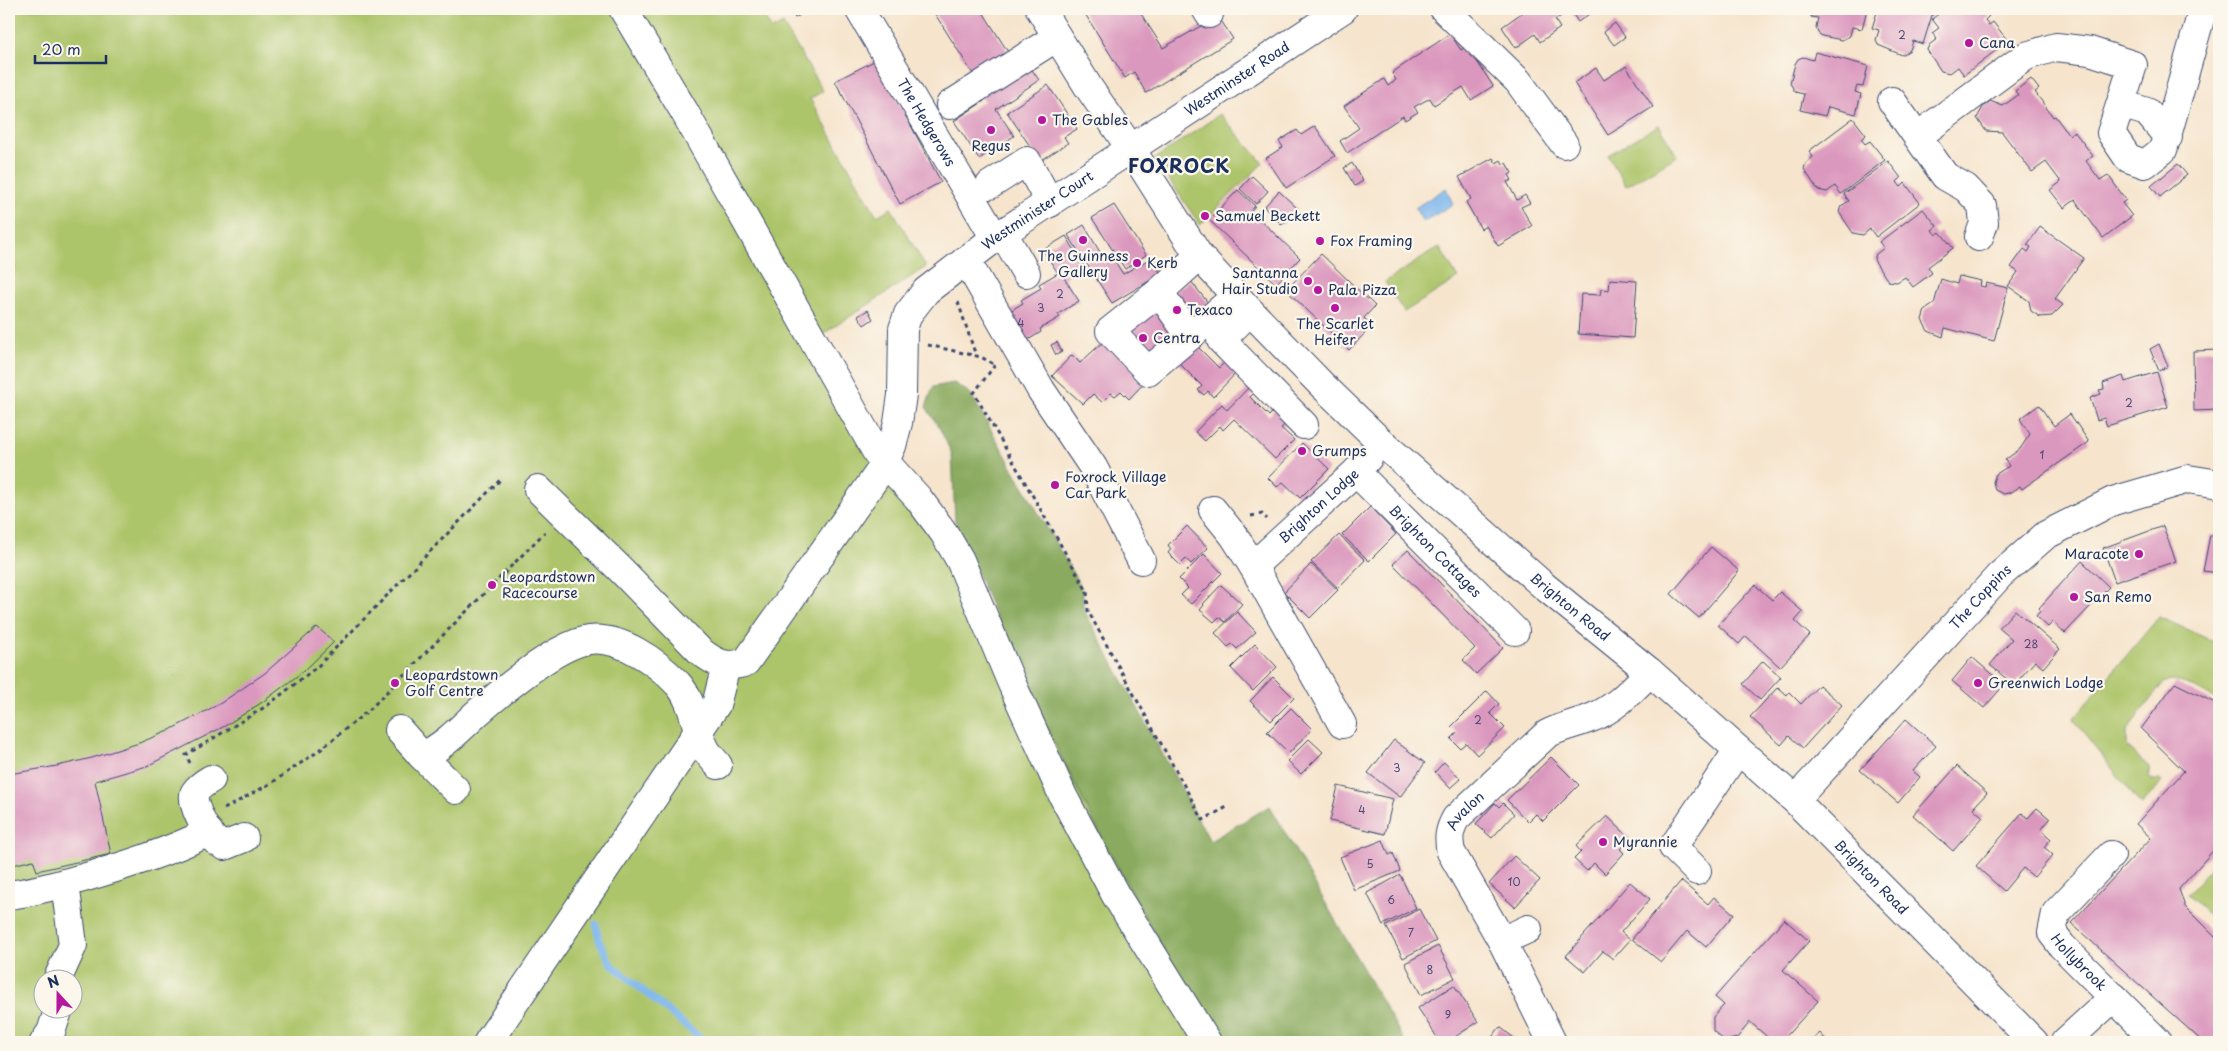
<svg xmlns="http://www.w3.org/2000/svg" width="2228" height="1051" font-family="'Playpen Sans',sans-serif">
  <rect width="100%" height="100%" fill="#fbf7ec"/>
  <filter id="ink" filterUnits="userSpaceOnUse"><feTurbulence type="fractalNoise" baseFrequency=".02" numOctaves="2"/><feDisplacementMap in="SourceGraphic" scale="10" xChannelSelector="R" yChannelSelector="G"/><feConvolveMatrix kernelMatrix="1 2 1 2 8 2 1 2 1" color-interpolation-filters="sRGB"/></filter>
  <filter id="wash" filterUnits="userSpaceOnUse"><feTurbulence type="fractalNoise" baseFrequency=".0096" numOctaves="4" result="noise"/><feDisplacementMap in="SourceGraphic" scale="20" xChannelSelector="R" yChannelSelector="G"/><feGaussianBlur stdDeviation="1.12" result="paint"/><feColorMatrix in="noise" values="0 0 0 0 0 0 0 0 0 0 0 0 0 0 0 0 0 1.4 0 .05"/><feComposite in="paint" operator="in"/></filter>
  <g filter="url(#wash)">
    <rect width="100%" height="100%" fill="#f6e4cc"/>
    <path fill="#adc56a" stroke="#647a64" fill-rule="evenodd" d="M 9,9 L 759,9 L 772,30 L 783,24 L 823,91 L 810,99 L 877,216 L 891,208 L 926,267 L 820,336 L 1022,678 L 1103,840 L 1173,966 L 1222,1042 L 9,1042 ZM 42,978 L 72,978 L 72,1008 L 42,1008 Z
      M 1220,114 L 1263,163 L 1200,225 L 1155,159 Z
      M 1659,125 L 1677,156 L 1626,186 L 1608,155 Z
      M 1439,247 L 1458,278 L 1404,312 L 1385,282 Z
      M 2159,617 L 2219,644 L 2219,701 C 2203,693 2181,676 2163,683 L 2127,730 L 2127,747 L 2149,767 L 2149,776 L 2152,780 L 2160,780 L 2162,782 L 2141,805 L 2073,719 Z
      M 2219,859 L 2219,924 L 2187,894 Z"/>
    <path fill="#8aaa5e" stroke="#526c5e" d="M 954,383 L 970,393 L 1083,591 L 1083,608 L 1210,841 L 1270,806 L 1405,1042 L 1222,1042 L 1173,966 L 1103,840 L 1022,678 L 955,522 L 952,454 L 940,429 L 926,407 L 933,387 Z"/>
    <path fill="#7cb6ed" stroke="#4c72a6" d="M 1446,188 L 1453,204 L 1423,222 L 1415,208 Z"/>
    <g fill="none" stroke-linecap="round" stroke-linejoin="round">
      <path stroke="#7cb6ed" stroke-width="7" d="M 596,924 L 599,940 L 611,964 L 705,1042"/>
    </g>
    <g id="blocks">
      <path fill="#db98be" d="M 789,9 L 810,9 L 795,18 Z
        M 944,9 L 981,9 L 1008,52 L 973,74 L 935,14 Z
        M 1082,9 L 1138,9 L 1163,48 L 1218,16 L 1233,39 L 1146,93 L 1134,72 L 1125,78 Z
        M 1527,9 L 1590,9 L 1592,12 L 1578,22 L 1570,10 L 1555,20 L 1560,28 L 1540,42 L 1535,34 L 1516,48 L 1502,27 Z
        M 1807,9 L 1867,9 L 1862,29 L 1852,27 L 1850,36 L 1842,40 L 1822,36 L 1818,33 L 1816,27 L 1818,18 L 1811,17 L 1812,11 Z
        M 1878,9 L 1934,9 L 1923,44 L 1913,41 L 1910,50 L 1902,55 L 1878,45 L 1876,40 L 1879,30 L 1872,28 Z
        M 1945,9 L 1983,9 L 1989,16 L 1985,20 L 1989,25 L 1993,22 L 2008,41 L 1964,75 L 1958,67 L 1950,73 L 1941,71 L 1927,50 L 1929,45 L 1937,39 L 1932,33 L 1939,28 L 1932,19 Z
        M 1615,23 L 1625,37 L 1614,45 L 1604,32 Z
        M 1450,34 L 1461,50 L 1467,46 L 1493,86 L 1471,100 L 1463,87 L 1434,105 L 1430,98 L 1414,107 L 1418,112 L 1405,120 L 1403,116 L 1347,153 L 1340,141 L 1359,128 L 1344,106 L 1384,79 L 1388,86 L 1396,80 L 1392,73 L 1399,68 Z
        M 1815,52 L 1868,66 L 1863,87 L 1857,86 L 1855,92 L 1861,94 L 1856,114 L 1828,107 L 1825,116 L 1800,110 L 1804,94 L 1795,92 L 1790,83 L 1795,64 L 1798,59 L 1803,57 L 1813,60 Z
        M 876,60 L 941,182 L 900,204 L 835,81 Z
        M 1026,61 L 1039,80 L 996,109 L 1014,136 L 979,159 L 954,121 L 984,101 L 979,93 Z
        M 1626,66 L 1653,107 L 1608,135 L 1574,83 L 1596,68 L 1604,80 Z
        M 2031,79 L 2039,89 L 2035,92 L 2053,117 L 2055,116 L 2069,135 L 2074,131 L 2093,156 L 2086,161 L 2100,180 L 2108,175 L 2126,200 L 2122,203 L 2132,216 L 2103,238 L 2075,200 L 2064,208 L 2050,190 L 2061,182 L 2046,162 L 2032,172 L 2002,132 L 1986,131 L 1977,118 L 1983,107 L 1990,101 L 2003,106 L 2018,95 L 2015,91 Z
        M 1048,85 L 1077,129 L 1064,137 L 1068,143 L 1040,161 L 1007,112 Z
        M 1853,118 L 1866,135 L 1861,139 L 1865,144 L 1870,141 L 1885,160 L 1841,194 L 1835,186 L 1827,192 L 1818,190 L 1804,169 L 1806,163 L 1813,157 L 1809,151 Z
        M 1315,126 L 1335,156 L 1286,188 L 1266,158 L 1283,147 L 1279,141 L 1297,130 L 1301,135 Z
        M 1493,158 L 1496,163 L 1501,160 L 1503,164 L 1506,163 L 1512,173 L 1509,175 L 1512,180 L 1507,182 L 1517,200 L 1525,195 L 1530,203 L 1521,207 L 1532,226 L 1498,246 L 1486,226 L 1481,229 L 1466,202 L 1471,199 L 1459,177 Z
        M 1888,161 L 1901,178 L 1897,182 L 1901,187 L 1905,183 L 1920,203 L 1876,237 L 1870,229 L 1863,235 L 1853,233 L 1839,212 L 1841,206 L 1849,201 L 1844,194 Z
        M 1352,163 L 1363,181 L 1355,186 L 1344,168 Z
        M 2178,164 L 2187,175 L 2160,197 L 2151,186 Z
        M 1252,176 L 1268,191 L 1256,204 L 1240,189 Z
        M 1238,190 L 1255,206 L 1251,211 L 1300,258 L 1276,284 L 1209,220 Z
        M 1279,191 L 1298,209 L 1282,225 L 1264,207 Z
        M 1114,205 L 1146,255 L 1125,269 L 1092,218 Z
        M 1923,209 L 1937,226 L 1932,230 L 1936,235 L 1940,232 L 1953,248 L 1928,267 L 1932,273 L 1913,287 L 1905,277 L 1897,282 L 1888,281 L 1874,260 L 1876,254 L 1884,248 L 1879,242 Z
        M 1084,225 L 1104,259 L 1111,255 L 1123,274 L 1151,258 L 1161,274 L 1112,303 L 1068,235 Z
        M 2040,227 L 2084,258 L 2055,299 L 2063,305 L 2052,316 L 2040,317 L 2031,311 L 2029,301 L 2008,286 L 2018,272 L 2011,267 L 2024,249 L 2028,252 L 2031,247 L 2027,245 Z
        M 1066,236 L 1084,265 L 1064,278 L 1079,301 L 1058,314 L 1060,317 L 1040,329 L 1041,332 L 1020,345 L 1002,316 L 1023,303 L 1021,300 L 1041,288 L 1039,284 L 1058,273 L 1043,250 Z
        M 1321,254 L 1375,306 L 1364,318 L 1372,326 L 1349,350 L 1286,290 Z
        M 1959,276 L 1981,281 L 1980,286 L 1985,287 L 1986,283 L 2008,288 L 1994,341 L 1945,328 L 1943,337 L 1928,331 L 1922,320 L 1925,310 L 1934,304 L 1941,279 L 1957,284 Z
        M 1610,279 L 1637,281 L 1633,338 L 1578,334 L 1581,294 L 1600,295 L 1601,289 L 1609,290 Z
        M 1190,280 L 1209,304 L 1141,359 L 1122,335 Z
        M 868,310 L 873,319 L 864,325 L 858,316 Z
        M 1104,341 L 1146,381 L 1129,399 L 1121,391 L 1115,396 L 1111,393 L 1102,402 L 1093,394 L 1083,404 L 1052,376 L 1072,355 L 1080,363 Z
        M 1057,342 L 1062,352 L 1056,355 L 1051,345 Z
        M 1194,343 L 1219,368 L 1229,358 L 1240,369 L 1213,397 L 1208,391 L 1204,395 L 1198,390 L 1202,386 L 1176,360 Z
        M 2159,344 L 2168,366 L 2159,371 L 2150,349 Z
        M 2219,350 L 2219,410 L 2194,411 L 2193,351 Z
        M 2157,372 L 2168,407 L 2107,426 L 2104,418 L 2097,420 L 2090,398 L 2101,394 L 2099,390 L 2104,389 L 2103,383 L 2123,376 L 2125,382 Z
        M 1250,386 L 1255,392 L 1250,397 L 1269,416 L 1276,408 L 1289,421 L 1281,428 L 1294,440 L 1275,459 L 1234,419 L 1223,430 L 1220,426 L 1205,441 L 1195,432 L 1222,404 L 1227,410 Z
        M 2039,405 L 2054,426 L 2070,414 L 2089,442 L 2022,489 L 2020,486 L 2009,493 L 2003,494 L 1995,490 L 1993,482 L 1996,474 L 2009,466 L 2005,460 L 2020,449 L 2030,434 L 2020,419 Z
        M 1302,443 L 1329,469 L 1300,498 L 1283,482 L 1277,487 L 1268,478 Z
        M 1370,507 L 1396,534 L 1369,561 L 1342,535 Z
        M 1187,526 L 1208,548 L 1191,564 L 1186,559 L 1180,565 L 1168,553 L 1171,549 L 1168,545 Z
        M 2163,526 L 2176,561 L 2115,582 L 2103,548 Z
        M 1339,535 L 1365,560 L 1338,588 L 1311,562 Z
        M 2210,535 L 2219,536 L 2219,573 L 2203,571 Z
        M 1711,547 L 1739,571 L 1699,618 L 1671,594 Z
        M 1408,550 L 1503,648 L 1476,674 L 1463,660 L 1475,648 L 1393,564 Z
        M 1204,554 L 1222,573 L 1191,604 L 1181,595 L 1188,588 L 1179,579 Z
        M 2082,561 L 2109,587 L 2065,633 L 2053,622 L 2048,627 L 2036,616 L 2041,610 L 2039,608 Z
        M 1311,564 L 1338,590 L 1310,618 L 1284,592 Z
        M 1221,585 L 1242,604 L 1225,622 L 1219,617 L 1214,622 L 1200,610 L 1204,605 L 1203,604 Z
        M 1755,585 L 1772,600 L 1780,592 L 1803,612 L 1795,621 L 1810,635 L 1780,667 L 1746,636 L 1739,644 L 1718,625 Z
        M 2015,610 L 2060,649 L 2043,668 L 2035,661 L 2014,685 L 1990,665 L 2012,639 L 1999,628 Z
        M 1237,612 L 1256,632 L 1237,649 L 1232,644 L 1228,647 L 1215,633 Z
        M 317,627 L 334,642 L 305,670 L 264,701 L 225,726 L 147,766 L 95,781 L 111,854 L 37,871 L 33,860 L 9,866 L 9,774 L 57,766 L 92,758 L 139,743 L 168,731 L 221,703 L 265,673 Z
        M 1255,644 L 1277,667 L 1253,691 L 1231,668 Z
        M 1972,657 L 2004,685 L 1984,708 L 1952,681 Z
        M 1763,661 L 1781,677 L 1760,700 L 1743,684 Z
        M 1273,677 L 1294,698 L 1271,721 L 1250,701 Z
        M 2175,683 L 2219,705 L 2219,844 L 2179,889 L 2185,907 L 2219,941 L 2219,1040 L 2217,1042 L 2203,1042 L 2071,923 L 2151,838 L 2136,824 L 2184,771 L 2141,729 Z
        M 1819,685 L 1842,705 L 1803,748 L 1789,736 L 1781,745 L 1750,717 L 1778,687 L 1787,695 L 1789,692 L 1801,704 Z
        M 1487,691 L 1499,704 L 1490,713 L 1505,728 L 1477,755 L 1466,743 L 1460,748 L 1451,739 L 1457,733 L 1451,727 Z
        M 1291,708 L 1312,729 L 1289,753 L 1267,732 Z
        M 1906,719 L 1936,746 L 1913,771 L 1920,777 L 1898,803 L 1860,770 Z
        M 1309,739 L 1323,752 L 1301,774 L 1287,761 Z
        M 1394,740 L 1425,763 L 1400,797 L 1368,773 Z
        M 1551,757 L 1579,785 L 1543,821 L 1536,814 L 1528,822 L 1507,800 Z
        M 1444,762 L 1460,779 L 1450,788 L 1435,772 Z
        M 1957,766 L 1987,793 L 1973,808 L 1983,817 L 1953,851 L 1913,815 Z
        M 1338,786 L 1393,799 L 1385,834 L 1330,821 Z
        M 1495,803 L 1499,807 L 1503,803 L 1514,814 L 1492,838 L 1476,824 Z
        M 2037,808 L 2050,819 L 2041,830 L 2051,839 L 2044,847 L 2053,855 L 2034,877 L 2023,868 L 2004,891 L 1976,866 L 2022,813 L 2028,818 Z
        M 1607,816 L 1631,839 L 1620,849 L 1624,853 L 1605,874 L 1594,863 L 1587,871 L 1574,859 L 1581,852 L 1576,846 Z
        M 1383,840 L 1389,855 L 1393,853 L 1400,871 L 1354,890 L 1340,857 Z
        M 1514,856 L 1540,880 L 1515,907 L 1489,884 Z
        M 1400,875 L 1416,908 L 1383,925 L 1367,893 Z
        M 1681,881 L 1708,904 L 1714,897 L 1734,914 L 1706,947 L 1687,931 L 1661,962 L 1632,939 Z
        M 1630,882 L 1650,899 L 1621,932 L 1630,940 L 1613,959 L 1603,951 L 1585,972 L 1566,956 Z
        M 1419,909 L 1436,941 L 1403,958 L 1386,926 Z
        M 1784,919 L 1809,941 L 1783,970 L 1818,1001 L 1781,1042 L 1773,1042 L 1750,1022 L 1737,1038 L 1725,1041 L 1713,1031 L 1713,1017 L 1724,1005 L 1715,997 Z
        M 1438,946 L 1455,978 L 1421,995 L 1405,963 Z
        M 1454,985 L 1478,1022 L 1447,1042 L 1440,1042 L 1418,1008 Z
        M 1500,1027 L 1519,1042 L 1488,1042 Z
        M 1820,1033 L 1828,1042 L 1810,1042 Z"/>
    </g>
  </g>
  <g filter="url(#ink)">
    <use href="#blocks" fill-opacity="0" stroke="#3c4a6e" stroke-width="1"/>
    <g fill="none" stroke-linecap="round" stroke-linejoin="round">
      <g stroke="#3c4a6e" stroke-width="30">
        <g id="minor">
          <path d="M 623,9 L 684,111 L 877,453 L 918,498 L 944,533 L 960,560 L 1012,684 L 1063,796 L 1115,894 L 1207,1042"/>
          <path id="s1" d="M 859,9 L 995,238"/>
          <path id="s2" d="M 1040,9 L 1089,88 L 1131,149 L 1199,256 L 1250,311 L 1321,384 L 1381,442 L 1544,586 L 1650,672 L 1795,800 L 2034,1042"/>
          <path d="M 1206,9 L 1209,14"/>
          <path d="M 1444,9 L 1518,81 L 1564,144"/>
          <path d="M 1892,101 L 1945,176 L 1966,188 L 1982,205 L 1984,223 L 1979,237"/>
          <path d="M 2121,104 L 2147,112 L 2168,137"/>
          <path d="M 950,105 L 1057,37"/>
          <path d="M 1918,136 L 2026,56 L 2056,47 L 2090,51 L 2133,65 L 2111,133 L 2128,158 L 2145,164 L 2163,150 L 2202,12"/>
          <path d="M 990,185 L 1027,161 L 1050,203"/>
          <path d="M 1003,233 L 1026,273"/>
          <path d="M 1199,256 L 1159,292 L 1190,336 L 1236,296"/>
          <path d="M 966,260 L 1041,390 L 1093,467 L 1141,560"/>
          <path d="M 1159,292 L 1110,331 L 1148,371 L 1190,336"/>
          <path d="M 1250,311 L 1221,340 L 1304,425"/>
          <path id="s3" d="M 1356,472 L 1515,631"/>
          <path id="s4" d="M 538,489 L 621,570 L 700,651 C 715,663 727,669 746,662 L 880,471 L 892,446 L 898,423 L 902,395 L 903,329 L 908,314 L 926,291 L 995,238 L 1343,9"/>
          <path d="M 1213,510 L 1234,536 L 1253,566 L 1342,724"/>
          <path id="s5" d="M 1253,566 L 1356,472 L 1368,458"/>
          <path d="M 399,730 L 422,756 C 443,747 460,729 476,714 C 501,692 557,644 589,640 C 621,636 657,662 678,684 C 694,702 695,729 706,750 C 709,755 714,760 718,765"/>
          <path d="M 422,756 L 456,790"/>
          <path d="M 211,779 C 206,782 199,786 195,792 C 189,801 206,832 214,839 C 216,842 221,844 224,846 L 244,838"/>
          <path id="s6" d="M 1795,800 L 2000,575 L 2046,535 L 2113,501 L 2188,479 L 2219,484"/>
          <path id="s7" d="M 2111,855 L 2056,913 L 2052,933 L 2062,946 L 2158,1042"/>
          <path d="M 1697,871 L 1673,847 L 1738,750"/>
          <path d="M 9,895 C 34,892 58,885 83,878 C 127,865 168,852 209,832"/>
          <path d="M 1502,941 L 1528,929"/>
          <path d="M 58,978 L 73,945 L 65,883"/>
          <path d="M 44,1042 L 51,1032 L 59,1008"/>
          <path d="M 488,1042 L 716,705 L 726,666"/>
          <path id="s8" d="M 1552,1042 L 1502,941 L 1451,852 C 1448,838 1449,830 1456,818 L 1547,734 C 1562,726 1576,724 1591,718 C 1615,709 1633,689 1650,672"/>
          <path d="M 2065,1042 L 2114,997"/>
        </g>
      </g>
      <path stroke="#3c4a6e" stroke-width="3" stroke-dasharray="4 4" stroke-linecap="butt" d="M 958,302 L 976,356
        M 928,345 L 981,357 L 995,365
        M 995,365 L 974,393 L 1087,591 L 1088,611 L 1203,820 L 1227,807
        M 1251,516 L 1262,514 L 1267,519
        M 190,763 L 186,755 L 268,705 L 318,666 L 501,479
        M 224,809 L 273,782 L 320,750 L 370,709 L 545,532"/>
      <use href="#minor" stroke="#fff" stroke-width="28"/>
    </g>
  </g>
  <g fill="#b5179e" stroke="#fbf7ec" stroke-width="2">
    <circle cx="1969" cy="43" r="5"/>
    <circle cx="1042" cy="120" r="5"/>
    <circle cx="991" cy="130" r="5"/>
    <circle cx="1205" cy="216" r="5"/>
    <circle cx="1083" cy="240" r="5"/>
    <circle cx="1320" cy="241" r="5"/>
    <circle cx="1137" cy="263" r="5"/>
    <circle cx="1308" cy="281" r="5"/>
    <circle cx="1318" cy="290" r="5"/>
    <circle cx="1335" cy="308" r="5"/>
    <circle cx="1177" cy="310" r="5"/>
    <circle cx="1143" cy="338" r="5"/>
    <circle cx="1302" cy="451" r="5"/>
    <circle cx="1055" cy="485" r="5"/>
    <circle cx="2139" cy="554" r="5"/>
    <circle cx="492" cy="585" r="5"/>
    <circle cx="2074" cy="597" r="5"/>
    <circle cx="395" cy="683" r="5"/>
    <circle cx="1978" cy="683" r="5"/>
    <circle cx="1603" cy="842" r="5"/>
  </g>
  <g text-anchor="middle" stroke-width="4.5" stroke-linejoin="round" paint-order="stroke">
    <g font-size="11" fill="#4b4976">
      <text x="1902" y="39">2</text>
      <text x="1060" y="298">2</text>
      <text x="1041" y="312">3</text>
      <text x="1021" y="327">4</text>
      <text x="2129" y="407">2</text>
      <text x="2042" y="459">1</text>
      <text x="2031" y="648">28</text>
      <text x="1478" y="724">2</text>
      <text x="1397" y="772">3</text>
      <text x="1362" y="814">4</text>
      <text x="1370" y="868">5</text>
      <text x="1514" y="886">10</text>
      <text x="1391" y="904">6</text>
      <text x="1411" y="937">7</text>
      <text x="1430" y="974">8</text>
      <text x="1448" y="1019">9</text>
    </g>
    <g font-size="14" fill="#1b2f5e" stroke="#fbf7ec" text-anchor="start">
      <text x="1979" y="48">Cana</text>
      <text x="1052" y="125">The Gables</text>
      <text x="991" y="151" text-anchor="middle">Regus</text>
      <text x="1215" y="221">Samuel Beckett</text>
      <text x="1330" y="246">Fox Framing</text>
      <text x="1083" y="261" text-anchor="middle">The Guinness<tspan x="1083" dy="16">Gallery</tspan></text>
      <text x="1147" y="268">Kerb</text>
      <text x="1298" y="278" text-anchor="end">Santanna<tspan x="1298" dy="16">Hair Studio</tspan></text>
      <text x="1328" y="295">Pala Pizza</text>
      <text x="1187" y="315">Texaco</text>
      <text x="1335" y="329" text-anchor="middle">The Scarlet<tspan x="1335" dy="16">Heifer</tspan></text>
      <text x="1153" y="343">Centra</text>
      <text x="1312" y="456">Grumps</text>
      <text x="1065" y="482">Foxrock Village<tspan x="1065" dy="16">Car Park</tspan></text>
      <text x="2129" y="559" text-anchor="end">Maracote</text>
      <text x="502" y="582">Leopardstown<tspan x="502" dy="16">Racecourse</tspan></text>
      <text x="2084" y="602">San Remo</text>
      <text x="405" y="680">Leopardstown<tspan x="405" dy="16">Golf Centre</tspan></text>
      <text x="1988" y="688">Greenwich Lodge</text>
      <text x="1613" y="847">Myrannie</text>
    </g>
    <g font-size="14" fill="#1b2f5e" stroke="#fbf7ec">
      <text dy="5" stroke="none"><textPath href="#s4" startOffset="1080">Westminster Road</textPath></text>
      <text dy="5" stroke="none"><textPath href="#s1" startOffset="132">The Hedgerows</textPath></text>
      <text dy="5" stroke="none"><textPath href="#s4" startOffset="841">Westminister Court</textPath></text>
      <text dy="5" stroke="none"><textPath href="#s5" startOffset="89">Brighton Lodge</textPath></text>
      <text dy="5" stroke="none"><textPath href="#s3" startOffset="112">Brighton Cottages</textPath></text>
      <text dy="5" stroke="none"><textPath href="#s6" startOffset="275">The Coppins</textPath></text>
      <text dy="5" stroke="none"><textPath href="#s2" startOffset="805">Brighton Road</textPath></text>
      <text dy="5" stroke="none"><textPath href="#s8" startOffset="262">Avalon</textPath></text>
      <text dy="5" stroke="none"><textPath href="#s2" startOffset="1210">Brighton Road</textPath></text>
      <text dy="5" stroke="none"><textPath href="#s7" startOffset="140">Hollybrook</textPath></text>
    </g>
    <g font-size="19" font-weight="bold" letter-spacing="1" fill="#1b2f5e" stroke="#fbf7ec">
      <text x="1179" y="173">FOXROCK</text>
    </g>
  </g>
  <rect width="2228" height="1051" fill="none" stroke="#fbf7ec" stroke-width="30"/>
  <g transform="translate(58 994) rotate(339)"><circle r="24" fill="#fbf7ec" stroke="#a1a7b3"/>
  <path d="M0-4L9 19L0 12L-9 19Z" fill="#b5179e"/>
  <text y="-8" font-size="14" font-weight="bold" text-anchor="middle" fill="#1b2f5e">N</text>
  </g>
  <path d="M35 55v8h71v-8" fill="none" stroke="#1b2f5e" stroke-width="2.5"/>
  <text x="42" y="55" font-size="15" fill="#1b2f5e" stroke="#fbf7ec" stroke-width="4" paint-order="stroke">20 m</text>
</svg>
